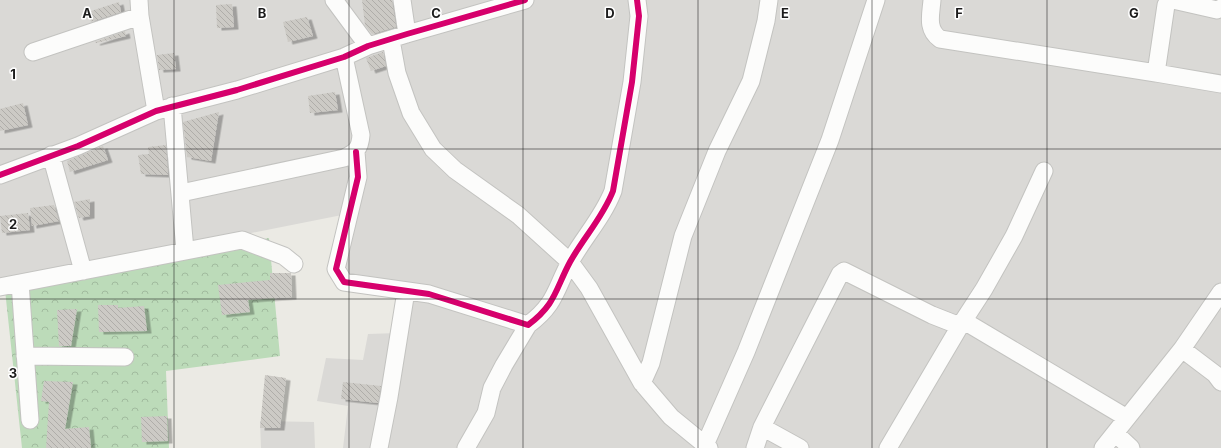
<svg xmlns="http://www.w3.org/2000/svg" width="1221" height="448" font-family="Inter,sans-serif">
  <defs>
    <pattern id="forest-crowns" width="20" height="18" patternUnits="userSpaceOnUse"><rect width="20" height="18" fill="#bcdbb9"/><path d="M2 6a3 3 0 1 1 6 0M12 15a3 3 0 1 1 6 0" fill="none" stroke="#a1bb9e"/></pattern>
    <pattern id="building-back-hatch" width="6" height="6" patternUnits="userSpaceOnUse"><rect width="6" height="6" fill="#cccac5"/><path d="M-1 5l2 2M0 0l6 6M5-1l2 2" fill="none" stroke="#afada9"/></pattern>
    <filter id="shadow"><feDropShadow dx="4.5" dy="2.5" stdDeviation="0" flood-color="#0004"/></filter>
  </defs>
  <rect width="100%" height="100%" fill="#ebeae4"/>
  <path fill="#dad9d6" d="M 0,0 L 1221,0 L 1221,448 L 343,448 L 348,406 L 317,401 L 326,358 L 363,360 L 368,334 L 398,333 L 406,288 L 338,281 L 342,215 L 0,283 Z
    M 260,421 L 314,422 L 315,448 L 261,448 Z"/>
  <path fill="url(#forest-crowns)" d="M 269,238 L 280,356 L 166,371 L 169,448 L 22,448 L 5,290 Z"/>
  <path fill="url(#building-back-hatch)" filter="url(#shadow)" d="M 362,0 L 392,0 L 396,27 L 372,34 L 365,25 Z
    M 119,2 L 121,12 L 91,22 L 88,12 Z
    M 232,4 L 234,27 L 217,28 L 216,5 Z
    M 307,17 L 313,36 L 288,42 L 283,22 Z
    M 125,31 L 126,36 L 96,43 L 95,42 Z
    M 383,52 L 386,66 L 371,71 L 366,58 Z
    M 174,53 L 176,69 L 159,70 L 157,55 Z
    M 335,92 L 338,110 L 310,113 L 308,96 Z
    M 23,103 L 28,125 L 0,131 L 0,109 Z
    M 219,112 L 211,161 L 187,157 L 183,122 Z
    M 166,145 L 168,175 L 141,174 L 138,155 L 149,154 L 148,147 Z
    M 103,146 L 108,160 L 70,172 L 67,161 Z
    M 90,199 L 90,216 L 79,218 L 74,202 Z
    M 54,205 L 59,221 L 32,226 L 30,208 Z
    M 28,213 L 30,230 L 2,233 L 0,216 Z
    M 270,273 L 291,273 L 292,297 L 248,300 L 250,312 L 222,315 L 218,285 L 270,280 Z
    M 98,305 L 118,305 L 118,308 L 144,306 L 147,331 L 99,332 Z
    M 77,309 L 71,346 L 59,346 L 57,310 Z
    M 265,375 L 286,378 L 280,428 L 260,428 Z
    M 44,381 L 73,382 L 65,429 L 89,427 L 91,448 L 46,448 L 49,402 L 41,401 Z
    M 343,382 L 381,386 L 378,403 L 341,399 Z
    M 167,416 L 168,441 L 142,442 L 141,417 Z"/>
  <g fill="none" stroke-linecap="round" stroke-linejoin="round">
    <g stroke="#c3c3c0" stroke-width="19">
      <path id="street" d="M 139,0 L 140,16
        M 334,0 L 368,46
        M 402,0 L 407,34
        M 932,0 C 931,14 926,29 940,39 L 1156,73
        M 1221,8 L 1217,10 L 1173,0 L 1169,1 L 1166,5 L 1156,73 L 1221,84
        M 391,40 L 397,73 L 411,113 L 433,149 L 455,170 L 518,215 L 570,262 L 589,288 L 642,383 L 671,417 L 709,448
        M 33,52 L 140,16 L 156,111
        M 172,106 L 185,250
        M 356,152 L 358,177 L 336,269 L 344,282 L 429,294 L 528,325 C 556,304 555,290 570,262 C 584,237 603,217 613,191 L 632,82 L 639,16 L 637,0
        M 51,155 L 83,271
        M 0,175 L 78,146 L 156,111 L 237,90 L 344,57 L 368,46 L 407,34 L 525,0
        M 181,193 L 344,158 C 356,152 360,149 361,135 L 344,57
        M 20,283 L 30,420
        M 0,287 L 242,240 L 284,256 L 294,264
        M 964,321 L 1127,418
        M 1182,349 L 1215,374 L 1221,382
        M 25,356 L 125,357
        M 642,383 L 651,363 L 683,236 L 717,151 L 751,81 L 766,21 L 769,0
        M 762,427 L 800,448
        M 1115,433 L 1131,448
        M 705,445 L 746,352 L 830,140 L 876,0
        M 379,448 L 389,397 L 406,291
        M 466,448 L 486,413 L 492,388 L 504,365 L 528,325
        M 755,448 L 762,427 L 840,274 L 844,271 L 932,315 L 960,326
        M 888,448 L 960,326 L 984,289 L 1014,236 L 1044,171
        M 1103,448 L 1182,349 L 1221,292"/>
    </g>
    <use href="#street" stroke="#fcfcfb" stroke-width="17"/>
    <g stroke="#fff" stroke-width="8">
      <path id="cycleway" d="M 356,152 L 358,177 L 336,269 L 344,282 L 429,294 L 528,325 C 556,304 555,290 570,262 C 584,237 603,217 613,191 L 632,82 L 639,16 L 637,0
        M 0,175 L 78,146 L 156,111 L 237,90 L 344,57 L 368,46 L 407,34 L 525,0"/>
    </g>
    <use href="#cycleway" stroke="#d6006c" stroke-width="6"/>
  </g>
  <path fill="none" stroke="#1c1c1c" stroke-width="1" stroke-opacity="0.55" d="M 174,0 L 174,448M 349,0 L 349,448M 523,0 L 523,448M 698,0 L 698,448M 872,0 L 872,448M 1047,0 L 1047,448M 0,149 L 1221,149M 0,299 L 1221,299"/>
  <g font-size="13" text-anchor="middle" font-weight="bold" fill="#1c1c1c" stroke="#fff" stroke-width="3" stroke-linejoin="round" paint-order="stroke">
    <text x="87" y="18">A</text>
    <text x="262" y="18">B</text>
    <text x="436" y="18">C</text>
    <text x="610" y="18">D</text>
    <text x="785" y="18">E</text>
    <text x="959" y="18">F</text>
    <text x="1134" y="18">G</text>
    <text x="13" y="79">1</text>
    <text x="13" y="229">2</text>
    <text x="13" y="378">3</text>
  </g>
</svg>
